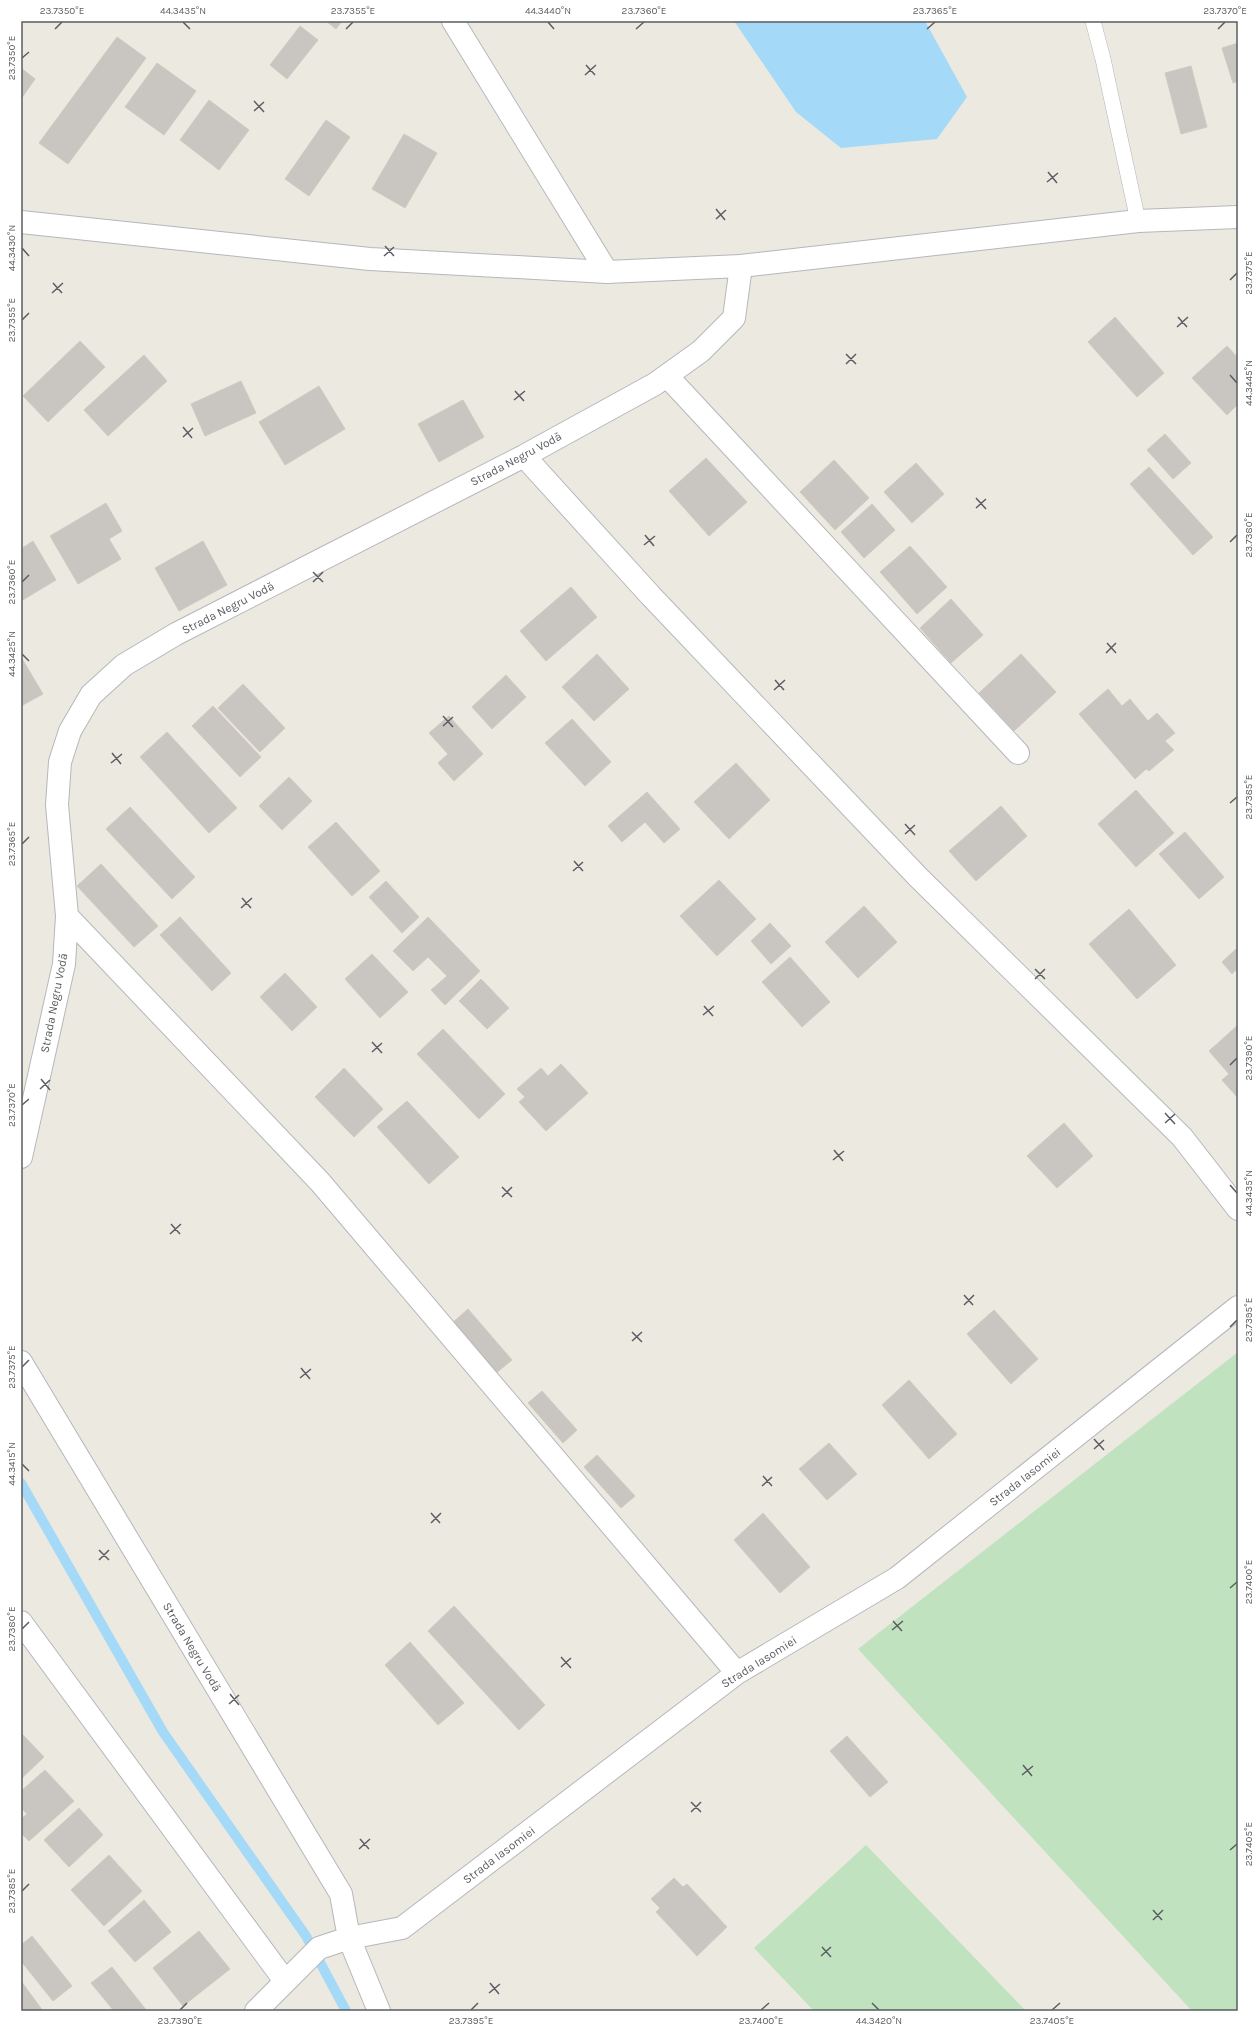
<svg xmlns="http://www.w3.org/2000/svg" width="1259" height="2032" font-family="Karla,sans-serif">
  <rect width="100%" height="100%" fill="#ece9e1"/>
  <path fill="#c1e2bf" d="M 1238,1352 L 1238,2011 L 1192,2011 L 858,1649 Z
    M 866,1845 L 1026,2011 L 814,2011 L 754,1948 Z"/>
  <path fill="#a5d9f8" d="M 734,21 L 925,21 L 967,97 L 937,139 L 841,148 L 796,112 Z"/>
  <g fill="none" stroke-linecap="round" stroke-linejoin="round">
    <path stroke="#a5d9f8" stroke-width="10" d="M 21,1483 L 163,1732 L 306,1936 L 346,2011"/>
  </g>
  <path fill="#c9c5c0" stroke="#d0cac0" d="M 326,21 L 342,21 L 336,29 Z
    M 300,26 L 318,40 L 287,79 L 270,65 Z
    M 117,37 L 146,58 L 68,164 L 39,143 Z
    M 1238,43 L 1238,81 L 1233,83 L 1222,48 Z
    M 157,63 L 196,91 L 164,135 L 125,107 Z
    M 1191,66 L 1207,127 L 1181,134 L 1165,73 Z
    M 21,68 L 35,79 L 21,99 Z
    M 209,100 L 249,130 L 219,170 L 180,140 Z
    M 326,120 L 350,137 L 309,196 L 285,179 Z
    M 404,134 L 437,153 L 405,208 L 372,189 Z
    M 1115,317 L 1164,373 L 1137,397 L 1088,342 Z
    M 80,341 L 105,367 L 48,422 L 23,396 Z
    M 1227,346 L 1238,358 L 1238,404 L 1227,415 L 1192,378 Z
    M 144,355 L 167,381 L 108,436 L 84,410 Z
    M 241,381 L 256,413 L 205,436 L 191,404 Z
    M 319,386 L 345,429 L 285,465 L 259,422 Z
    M 463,400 L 484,437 L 439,462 L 418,424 Z
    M 1165,434 L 1191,463 L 1173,479 L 1147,450 Z
    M 706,458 L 747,502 L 709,536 L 669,491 Z
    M 834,460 L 869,498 L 835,530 L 800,492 Z
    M 916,463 L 944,494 L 912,523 L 884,492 Z
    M 1149,467 L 1213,537 L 1193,555 L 1130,484 Z
    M 106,503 L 122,531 L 109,539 L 121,559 L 78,584 L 50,536 Z
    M 872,504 L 895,530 L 864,558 L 841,532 Z
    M 33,541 L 56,580 L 21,601 L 21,549 Z
    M 203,541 L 227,585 L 179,611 L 155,568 Z
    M 910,546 L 947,587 L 917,614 L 880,572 Z
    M 571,587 L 597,617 L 546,661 L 520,631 Z
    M 951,599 L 983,635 L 951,663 L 920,628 Z
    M 597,654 L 629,689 L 594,721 L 562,687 Z
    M 1021,654 L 1056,692 L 1014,731 L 979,693 Z
    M 21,657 L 43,694 L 21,706 Z
    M 506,675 L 526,697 L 492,729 L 472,707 Z
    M 243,684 L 285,728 L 260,752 L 218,708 Z
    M 1108,689 L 1122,706 L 1130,699 L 1148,721 L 1157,713 L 1175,733 L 1165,741 L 1174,750 L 1149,771 L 1146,769 L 1135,779 L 1079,714 Z
    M 213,706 L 261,757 L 240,777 L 192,726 Z
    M 449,716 L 483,754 L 454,781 L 438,763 L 448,754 L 429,733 Z
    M 572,719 L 611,762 L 585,786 L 545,743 Z
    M 167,732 L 237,808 L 209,833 L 140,757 Z
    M 736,763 L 770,800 L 729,839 L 694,802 Z
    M 289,777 L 312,801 L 282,830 L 259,806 Z
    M 1136,790 L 1174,833 L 1136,867 L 1098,824 Z
    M 647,792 L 680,829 L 664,843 L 645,822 L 622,842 L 608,826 Z
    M 1001,806 L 1027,836 L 976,881 L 949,851 Z
    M 130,807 L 195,877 L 172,899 L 106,829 Z
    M 336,822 L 380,871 L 352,896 L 308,847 Z
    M 1185,832 L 1224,877 L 1199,899 L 1159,854 Z
    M 101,864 L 158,926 L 134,947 L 77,886 Z
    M 719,880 L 756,919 L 717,956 L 680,916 Z
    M 386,881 L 419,917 L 402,933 L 369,897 Z
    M 864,906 L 897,942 L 858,978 L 825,942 Z
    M 1129,909 L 1176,965 L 1137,999 L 1089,944 Z
    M 180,917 L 231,973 L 212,991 L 160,935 Z
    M 428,917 L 480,971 L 445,1005 L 431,990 L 447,976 L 428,957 L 413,971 L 393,951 Z
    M 770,923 L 791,946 L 771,964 L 751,941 Z
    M 1236,949 L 1238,951 L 1238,968 L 1232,974 L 1222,962 Z
    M 372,954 L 408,992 L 380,1018 L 345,979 Z
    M 790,957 L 830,1002 L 802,1027 L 762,982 Z
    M 285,973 L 317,1007 L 292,1031 L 260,997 Z
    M 481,979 L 509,1008 L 487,1029 L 459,1001 Z
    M 1238,1025 L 1238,1098 L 1222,1080 L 1229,1074 L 1209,1051 Z
    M 443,1029 L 505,1094 L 479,1119 L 417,1054 Z
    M 561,1064 L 588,1093 L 546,1131 L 519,1102 L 525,1097 L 517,1089 L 541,1068 L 548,1076 Z
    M 344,1068 L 383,1109 L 354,1137 L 315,1097 Z
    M 407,1101 L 459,1157 L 429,1184 L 377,1127 Z
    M 1064,1123 L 1093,1156 L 1057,1188 L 1027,1156 Z
    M 468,1309 L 512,1360 L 495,1374 L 451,1324 Z
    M 994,1310 L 1038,1359 L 1011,1384 L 967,1334 Z
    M 909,1380 L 957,1434 L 929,1459 L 882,1405 Z
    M 542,1391 L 577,1430 L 563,1443 L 528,1403 Z
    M 829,1443 L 857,1474 L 827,1500 L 799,1469 Z
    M 597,1455 L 635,1496 L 621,1508 L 584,1467 Z
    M 763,1513 L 810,1567 L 780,1593 L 734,1540 Z
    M 454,1606 L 545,1705 L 519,1730 L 428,1631 Z
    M 410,1642 L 464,1703 L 438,1725 L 385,1665 Z
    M 21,1733 L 44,1757 L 21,1779 Z
    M 847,1736 L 888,1782 L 870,1797 L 830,1751 Z
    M 45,1770 L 74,1801 L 29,1841 L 21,1833 L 21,1819 L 27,1814 L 21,1808 L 21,1791 Z
    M 79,1808 L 103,1835 L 69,1867 L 44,1840 Z
    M 109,1855 L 142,1891 L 104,1926 L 71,1890 Z
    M 674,1878 L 683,1887 L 687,1884 L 727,1927 L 697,1956 L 656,1912 L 660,1908 L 651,1899 Z
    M 144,1900 L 171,1932 L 135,1962 L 108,1931 Z
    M 199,1931 L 230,1969 L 183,2006 L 153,1968 Z
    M 32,1936 L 72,1986 L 53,2001 L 21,1961 L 21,1945 Z
    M 112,1967 L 147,2011 L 114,2011 L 91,1983 Z
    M 21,1981 L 43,2011 L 21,2011 Z"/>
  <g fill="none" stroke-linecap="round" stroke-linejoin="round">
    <g stroke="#b4b7bb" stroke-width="16">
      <path id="service" d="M 1093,21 L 1103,59 L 1138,221"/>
    </g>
    <g stroke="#b4b7bb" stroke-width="24">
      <path id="minor" d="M 453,21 L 607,272
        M 667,376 L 1018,753
        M 524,456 L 651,596 L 918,877 L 1182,1137 L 1238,1209
        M 67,916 L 320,1182 L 737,1673
        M 21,1157 L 64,964 L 67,916 L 57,805 L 60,762 L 70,731 L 91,695 L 124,665 L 176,634 L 524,456 L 655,384 L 701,351 L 734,318 L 741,266
        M 21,1362 L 341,1894 L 349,1938 L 379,2011
        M 21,1622 L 285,1981
        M 256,2011 L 319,1948 L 349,1938 L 402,1928 L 737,1673 L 897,1578 L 1238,1307"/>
    </g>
    <g stroke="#b4b7bb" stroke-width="24">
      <path id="tertiary" d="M 21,222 L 370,259 L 607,272 L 741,266 L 1138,221 L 1238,217"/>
    </g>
    <use href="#service" stroke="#fff" stroke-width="15"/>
    <use href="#minor" stroke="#fff" stroke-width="22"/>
    <use href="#tertiary" stroke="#fff" stroke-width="22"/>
  </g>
  <path fill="none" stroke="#5a5d61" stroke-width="1.5" d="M 183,22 L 190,29M 548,22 L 554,29M 55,29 L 62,22M 346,29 L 353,22M 636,29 L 644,22M 927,29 L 935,22M 1218,29 L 1225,22M 22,58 L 29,52M 586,65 L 595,75M 585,75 L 596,65M 254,101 L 264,112M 254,111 L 264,102M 1048,172 L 1057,183M 1047,182 L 1058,173M 716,209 L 725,220M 716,219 L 726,210M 385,246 L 394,256M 22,248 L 29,256M 384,256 L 394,247M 1230,280 L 1237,273M 53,283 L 62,293M 52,293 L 63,283M 1178,317 L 1187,327M 22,320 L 29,313M 1177,327 L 1188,317M 846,354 L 856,364M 846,364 L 856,354M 1230,375 L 1237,383M 515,391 L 524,401M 514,400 L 525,391M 183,427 L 192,438M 183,437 L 193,428M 976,498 L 986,509M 976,508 L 986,499M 645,535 L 654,546M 1230,542 L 1237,535M 644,545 L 655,536M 313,572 L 323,582M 22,582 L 29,575M 313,582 L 323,572M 1107,643 L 1116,653M 1106,653 L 1116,643M 22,654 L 29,661M 775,680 L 784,690M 774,690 L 785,680M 443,716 L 453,727M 443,726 L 453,717M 112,753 L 121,764M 111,763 L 122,754M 1230,803 L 1237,797M 905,824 L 915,835M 905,834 L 915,825M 22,844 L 29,837M 574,861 L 583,871M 573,871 L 583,862M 242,898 L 251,908M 241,908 L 252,898M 1035,969 L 1045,979M 1035,979 L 1045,969M 704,1006 L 713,1016M 703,1015 L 714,1006M 372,1042 L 382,1053M 372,1052 L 382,1043M 1230,1065 L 1237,1058M 41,1079 L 50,1090M 40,1089 L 50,1080M 22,1105 L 29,1099M 1165,1113 L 1175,1124M 1165,1123 L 1175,1114M 834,1150 L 843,1161M 833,1160 L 844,1151M 1230,1185 L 1237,1193M 502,1187 L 512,1197M 502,1197 L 512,1187M 171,1224 L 180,1234M 170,1234 L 181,1224M 964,1295 L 973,1305M 964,1305 L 974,1295M 1230,1327 L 1237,1320M 632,1332 L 642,1342M 632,1341 L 642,1332M 22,1367 L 29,1360M 301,1368 L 310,1379M 300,1378 L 311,1369M 1094,1439 L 1104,1450M 1094,1449 L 1104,1440M 22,1464 L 29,1471M 763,1476 L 772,1486M 762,1486 L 772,1477M 431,1513 L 440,1523M 431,1523 L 441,1513M 99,1550 L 109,1560M 99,1560 L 109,1550M 1230,1588 L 1237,1582M 893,1621 L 902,1631M 22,1629 L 29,1622M 892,1630 L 903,1621M 561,1657 L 571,1668M 561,1667 L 571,1658M 230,1694 L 239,1705M 229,1704 L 239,1695M 1023,1765 L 1032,1776M 1022,1775 L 1033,1766M 691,1802 L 701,1812M 691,1812 L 701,1802M 360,1839 L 369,1849M 359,1849 L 370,1839M 1230,1850 L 1237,1844M 22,1891 L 29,1884M 1153,1910 L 1162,1920M 1153,1920 L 1163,1910M 822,1947 L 831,1957M 821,1956 L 831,1947M 490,1983 L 499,1994M 489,1993 L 500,1984M 872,2003 L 879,2010M 180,2010 L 187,2003M 471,2010 L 478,2003M 761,2010 L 769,2003M 1052,2010 L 1060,2003"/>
  <g text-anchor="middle" stroke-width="3" stroke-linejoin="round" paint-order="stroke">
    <g font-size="12" fill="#5a5d61" stroke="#fff">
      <text transform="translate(516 459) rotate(-28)" y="4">Strada Negru Vodă</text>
      <text transform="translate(228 608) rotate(-27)" y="4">Strada Negru Vodă</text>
      <text transform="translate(54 1003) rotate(-79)" y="4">Strada Negru Vodă</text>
      <text transform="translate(1025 1477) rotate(-38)" y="4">Strada Iasomiei</text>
      <text transform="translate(192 1647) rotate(59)" y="4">Strada Negru Vodă</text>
      <text transform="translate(759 1662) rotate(-32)" y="4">Strada Iasomiei</text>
      <text transform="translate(499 1855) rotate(-37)" y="4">Strada Iasomiei</text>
    </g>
  </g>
  <rect width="1259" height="2032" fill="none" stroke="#ffffff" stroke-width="44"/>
  <rect x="22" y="22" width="1215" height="1988" fill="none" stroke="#5a5d61" stroke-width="1.5"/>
  <g font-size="10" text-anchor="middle" fill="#5a5d61">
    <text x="62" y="14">23.7350°E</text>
    <text x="183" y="14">44.3435°N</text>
    <text x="353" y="14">23.7355°E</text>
    <text x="548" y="14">44.3440°N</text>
    <text x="644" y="14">23.7360°E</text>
    <text x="935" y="14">23.7365°E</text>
    <text x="1225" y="14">23.7370°E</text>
    <text transform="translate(11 58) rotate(-90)" y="4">23.7350°E</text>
    <text transform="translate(11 248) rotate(-90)" y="4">44.3430°N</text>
    <text transform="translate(1248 273) rotate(-90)" y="4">23.7375°E</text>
    <text transform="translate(11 320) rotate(-90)" y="4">23.7355°E</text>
    <text transform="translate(1248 383) rotate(-90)" y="4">44.3445°N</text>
    <text transform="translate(1248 535) rotate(-90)" y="4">23.7380°E</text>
    <text transform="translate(11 582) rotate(-90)" y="4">23.7360°E</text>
    <text transform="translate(11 654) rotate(-90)" y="4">44.3425°N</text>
    <text transform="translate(1248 797) rotate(-90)" y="4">23.7385°E</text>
    <text transform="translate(11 844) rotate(-90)" y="4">23.7365°E</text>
    <text transform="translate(1248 1058) rotate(-90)" y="4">23.7390°E</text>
    <text transform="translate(11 1105) rotate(-90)" y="4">23.7370°E</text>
    <text transform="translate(1248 1193) rotate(-90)" y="4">44.3435°N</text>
    <text transform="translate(1248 1320) rotate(-90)" y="4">23.7395°E</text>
    <text transform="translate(11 1367) rotate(-90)" y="4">23.7375°E</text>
    <text transform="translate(11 1464) rotate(-90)" y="4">44.3415°N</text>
    <text transform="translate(1248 1582) rotate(-90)" y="4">23.7400°E</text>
    <text transform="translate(11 1629) rotate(-90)" y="4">23.7380°E</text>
    <text transform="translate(1248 1844) rotate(-90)" y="4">23.7405°E</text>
    <text transform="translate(11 1891) rotate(-90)" y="4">23.7385°E</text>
    <text x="180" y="2024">23.7390°E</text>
    <text x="471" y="2024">23.7395°E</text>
    <text x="761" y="2024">23.7400°E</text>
    <text x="879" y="2024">44.3420°N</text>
    <text x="1052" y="2024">23.7405°E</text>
  </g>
</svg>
